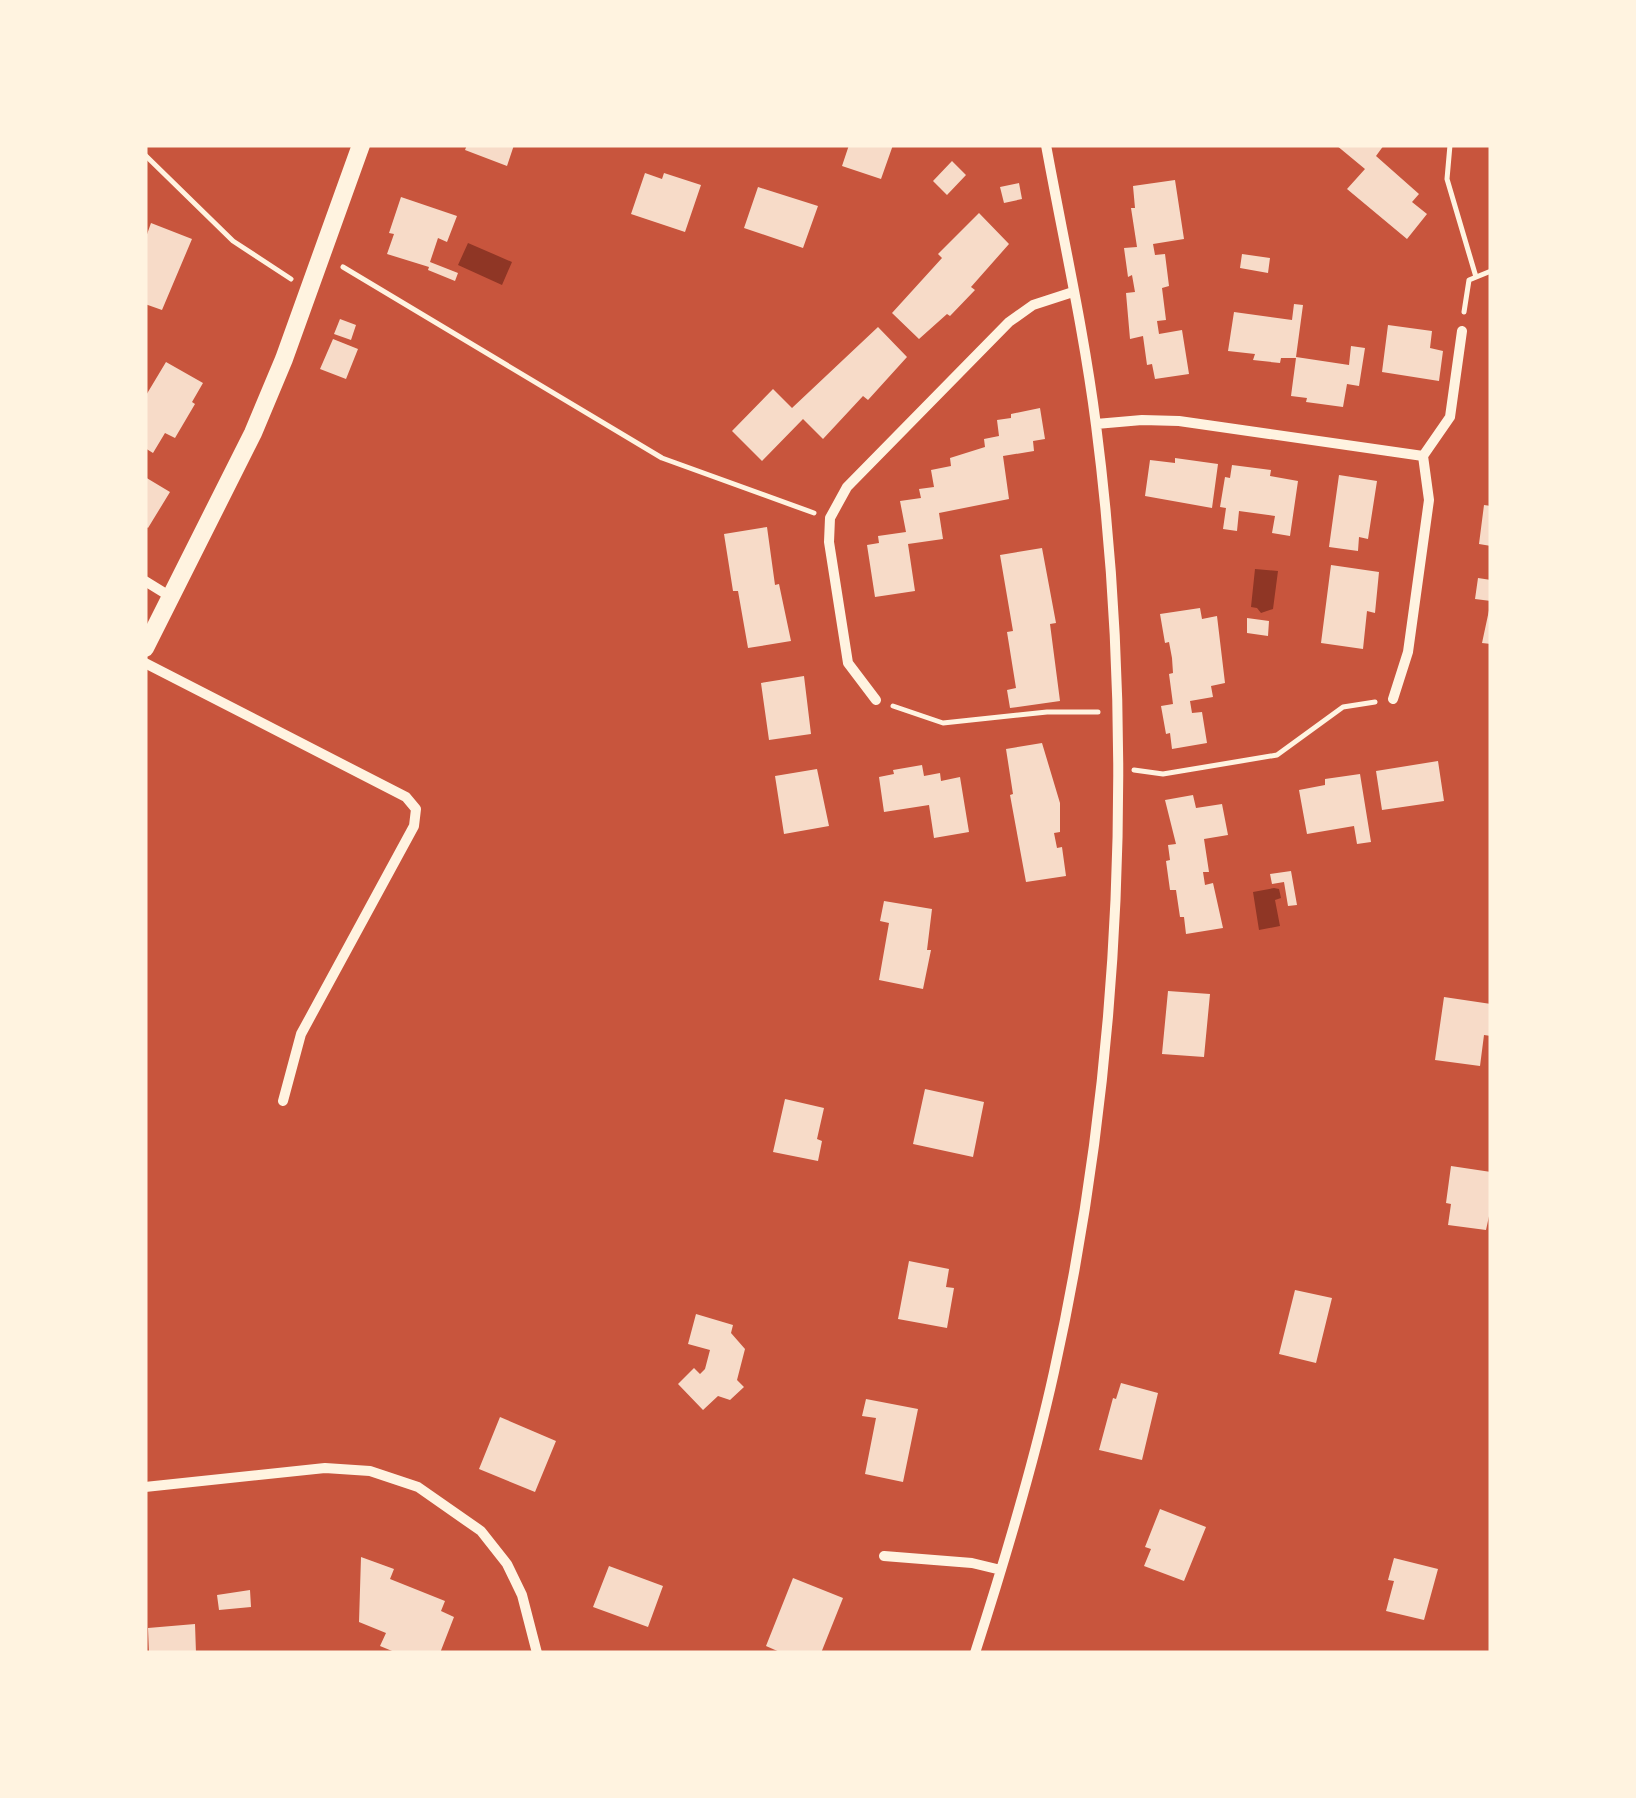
<svg xmlns="http://www.w3.org/2000/svg" width="1636" height="1798" font-family="Arial,sans-serif">
  <rect width="100%" height="100%" fill="#c8553d"/>
  <path fill="#8f3625" d="M 468,243 L 512,262 L 502,285 L 458,265 Z
    M 1255,569 L 1278,571 L 1273,609 L 1261,613 L 1257,608 L 1251,607 Z
    M 1274,888 L 1279,889 L 1281,898 L 1275,900 L 1280,926 L 1259,930 L 1253,892 Z"/>
  <path fill="#f7dbc8" d="M 467,145 L 514,145 L 507,166 L 465,150 Z
    M 849,145 L 893,145 L 881,179 L 842,166 Z
    M 1336,145 L 1384,145 L 1376,156 L 1419,194 L 1412,202 L 1427,214 L 1407,239 L 1347,189 L 1365,169 Z
    M 952,161 L 966,175 L 947,195 L 933,181 Z
    M 645,173 L 662,179 L 664,173 L 701,185 L 685,232 L 631,214 Z
    M 1175,180 L 1184,239 L 1153,244 L 1155,255 L 1165,254 L 1169,286 L 1162,288 L 1166,320 L 1157,321 L 1159,334 L 1182,330 L 1189,374 L 1155,379 L 1152,364 L 1147,365 L 1143,336 L 1130,339 L 1126,293 L 1135,292 L 1132,275 L 1128,277 L 1124,248 L 1137,247 L 1131,208 L 1135,208 L 1133,186 Z
    M 1019,183 L 1022,199 L 1004,203 L 1000,187 Z
    M 758,187 L 818,206 L 803,248 L 744,228 Z
    M 401,197 L 457,216 L 447,242 L 438,238 L 430,262 L 458,273 L 455,281 L 428,270 L 429,267 L 387,254 L 394,234 L 389,233 Z
    M 979,213 L 1009,244 L 971,287 L 975,290 L 950,316 L 947,314 L 919,339 L 892,313 L 942,258 L 938,254 Z
    M 151,223 L 192,239 L 162,310 L 145,304 L 145,240 Z
    M 1242,254 L 1270,258 L 1268,273 L 1240,268 Z
    M 1294,304 L 1303,305 L 1296,357 L 1349,365 L 1351,346 L 1365,348 L 1359,386 L 1347,384 L 1343,407 L 1306,402 L 1307,398 L 1291,396 L 1296,358 L 1281,358 L 1280,363 L 1253,360 L 1255,354 L 1228,351 L 1234,312 L 1292,320 Z
    M 340,319 L 356,325 L 351,340 L 334,334 Z
    M 1388,325 L 1432,331 L 1430,348 L 1443,351 L 1439,381 L 1382,372 Z
    M 878,327 L 907,357 L 868,400 L 863,396 L 823,439 L 803,419 L 762,461 L 732,431 L 773,389 L 792,408 Z
    M 333,339 L 358,349 L 346,379 L 320,369 Z
    M 166,362 L 203,383 L 192,402 L 195,404 L 175,438 L 165,433 L 153,453 L 145,448 L 145,397 Z
    M 1040,408 L 1045,439 L 1033,441 L 1034,451 L 1003,456 L 1009,499 L 939,513 L 943,539 L 908,544 L 915,591 L 875,597 L 867,545 L 879,543 L 878,536 L 906,532 L 900,501 L 921,498 L 919,489 L 934,487 L 931,470 L 951,466 L 950,458 L 985,447 L 984,439 L 999,436 L 997,420 L 1011,418 L 1011,414 Z
    M 1175,458 L 1218,464 L 1212,508 L 1145,496 L 1150,460 L 1175,463 Z
    M 1232,465 L 1271,470 L 1270,476 L 1298,481 L 1290,536 L 1272,533 L 1275,516 L 1239,511 L 1237,531 L 1223,529 L 1226,508 L 1220,507 L 1225,477 L 1230,478 Z
    M 1339,475 L 1377,481 L 1368,539 L 1359,537 L 1358,551 L 1329,547 Z
    M 145,477 L 170,492 L 148,528 L 145,526 Z
    M 1484,505 L 1491,506 L 1491,546 L 1479,544 Z
    M 767,527 L 775,585 L 779,584 L 791,641 L 748,648 L 738,591 L 733,591 L 724,534 Z
    M 1042,548 L 1056,623 L 1050,624 L 1060,701 L 1010,708 L 1007,690 L 1016,688 L 1007,632 L 1013,631 L 1000,555 Z
    M 1331,565 L 1379,572 L 1375,613 L 1367,611 L 1363,649 L 1321,643 Z
    M 1478,578 L 1491,580 L 1491,644 L 1482,643 L 1491,601 L 1475,599 Z
    M 1200,608 L 1202,619 L 1217,616 L 1225,683 L 1211,686 L 1213,697 L 1190,701 L 1192,713 L 1202,712 L 1207,743 L 1172,749 L 1170,733 L 1166,734 L 1161,706 L 1173,704 L 1169,674 L 1173,673 L 1172,658 L 1169,642 L 1165,643 L 1160,614 Z
    M 1247,618 L 1269,621 L 1268,636 L 1247,633 Z
    M 804,676 L 811,734 L 769,740 L 761,683 Z
    M 1042,743 L 1060,803 L 1060,832 L 1054,833 L 1057,848 L 1062,847 L 1066,876 L 1026,882 L 1010,795 L 1013,794 L 1006,749 Z
    M 1438,761 L 1444,801 L 1382,810 L 1376,771 Z
    M 922,765 L 924,776 L 940,773 L 941,781 L 960,777 L 969,832 L 934,838 L 929,805 L 884,812 L 879,777 L 894,774 L 893,770 Z
    M 817,769 L 829,826 L 784,834 L 775,776 Z
    M 1360,774 L 1371,842 L 1357,844 L 1354,826 L 1307,834 L 1299,790 L 1325,785 L 1325,779 Z
    M 1193,795 L 1196,808 L 1222,804 L 1228,835 L 1204,839 L 1209,872 L 1203,872 L 1205,885 L 1213,883 L 1223,928 L 1186,934 L 1184,917 L 1180,917 L 1176,890 L 1170,890 L 1166,861 L 1170,860 L 1168,845 L 1176,844 L 1165,800 Z
    M 1291,871 L 1297,905 L 1288,906 L 1284,882 L 1272,884 L 1270,874 Z
    M 884,901 L 932,909 L 927,950 L 931,950 L 923,989 L 879,980 L 889,923 L 880,921 Z
    M 1168,991 L 1210,994 L 1204,1057 L 1162,1054 Z
    M 1444,997 L 1491,1004 L 1491,1036 L 1484,1035 L 1480,1066 L 1435,1060 Z
    M 925,1089 L 984,1102 L 973,1157 L 913,1144 Z
    M 785,1099 L 824,1108 L 817,1139 L 822,1141 L 818,1161 L 773,1152 Z
    M 1451,1166 L 1491,1172 L 1491,1207 L 1486,1230 L 1448,1225 L 1451,1204 L 1446,1203 Z
    M 909,1261 L 949,1269 L 946,1287 L 954,1288 L 947,1328 L 898,1319 Z
    M 1295,1290 L 1332,1298 L 1316,1363 L 1279,1354 Z
    M 696,1314 L 733,1325 L 731,1333 L 745,1349 L 737,1380 L 744,1387 L 730,1400 L 718,1396 L 703,1410 L 678,1384 L 694,1368 L 700,1374 L 705,1369 L 710,1350 L 688,1344 Z
    M 1121,1383 L 1158,1393 L 1142,1460 L 1099,1450 L 1113,1398 L 1116,1399 Z
    M 866,1399 L 918,1409 L 903,1482 L 865,1474 L 876,1418 L 862,1416 Z
    M 500,1417 L 556,1441 L 535,1492 L 479,1469 Z
    M 1160,1509 L 1206,1527 L 1184,1581 L 1144,1566 L 1151,1549 L 1145,1547 Z
    M 361,1557 L 394,1569 L 390,1579 L 445,1601 L 441,1611 L 454,1617 L 440,1653 L 397,1653 L 380,1646 L 386,1633 L 359,1622 Z
    M 1394,1558 L 1438,1569 L 1424,1620 L 1386,1611 L 1394,1581 L 1388,1580 Z
    M 609,1566 L 663,1586 L 648,1627 L 593,1607 Z
    M 793,1578 L 843,1598 L 821,1653 L 782,1653 L 766,1646 Z
    M 250,1590 L 251,1607 L 219,1610 L 217,1595 Z
    M 195,1624 L 196,1653 L 149,1653 L 148,1628 Z"/>
  <g fill="none" stroke-linecap="round" stroke-linejoin="round">
    <path stroke="#fff3e0" stroke-width="5" d="M 1450,145 L 1447,179 L 1476,277
      M 145,155 L 233,241 L 291,279
      M 343,267 L 662,458 L 814,513
      M 1464,312 L 1469,280 L 1491,271
      M 893,706 L 943,723 L 1047,712 L 1098,712
      M 1134,770 L 1163,774 L 1277,755 L 1343,707 L 1375,702"/>
    <path stroke="#fff3e0" stroke-width="10" d="M 1096,424 L 1142,420 L 1179,421 L 1423,456 L 1429,500 L 1408,652 L 1393,699
      M 1423,456 L 1450,417 L 1462,331
      M 145,581 L 171,597
      M 145,663 L 406,797 L 416,809 L 414,826 L 301,1034 L 283,1101
      M 876,700 L 848,663 L 829,542 L 830,518 L 847,487 L 1009,322 L 1033,305 L 1073,292
      M 145,1487 L 325,1468 L 370,1471 L 418,1487 L 481,1531 L 507,1564 L 522,1595 L 537,1653
      M 884,1556 L 972,1563 L 1001,1570
      M 975,1653 C 1005,1560 1033,1467 1054,1372 C 1122,1065 1136,736 1096,425 C 1084,331 1063,238 1046,145"/>
    <path stroke="#fff3e0" stroke-width="18" d="M 145,648 L 253,433 L 284,359 L 361,145"/>
  </g>
  <rect width="1636" height="1798" fill="none" stroke="#fff3e0" stroke-width="295"/>
</svg>
